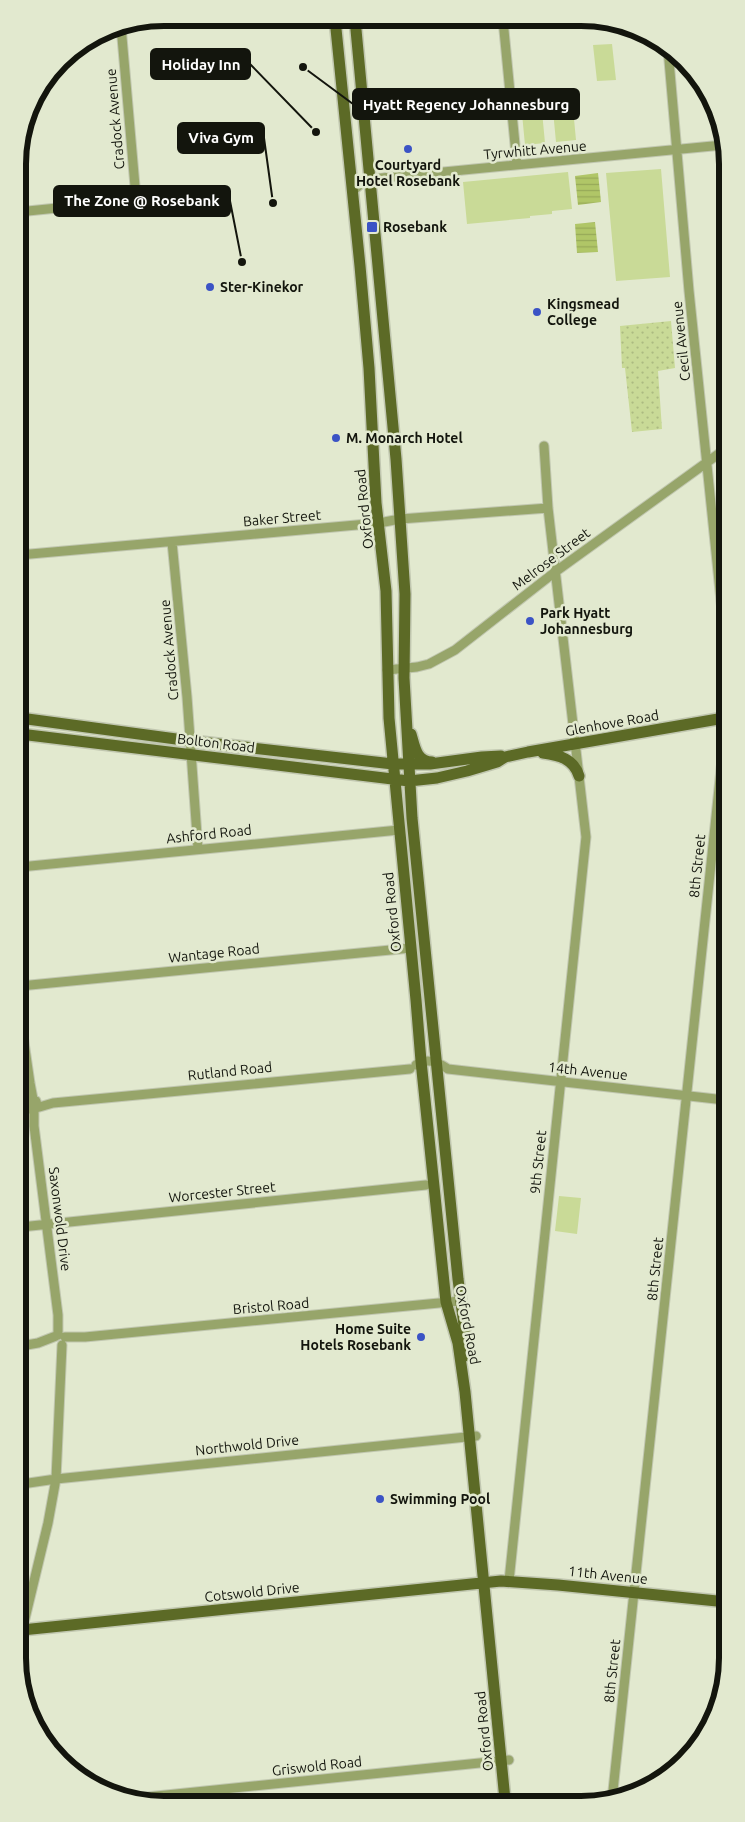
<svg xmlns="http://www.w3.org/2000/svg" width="745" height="1822" font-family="Ubuntu,sans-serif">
  <defs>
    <pattern id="park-dots" width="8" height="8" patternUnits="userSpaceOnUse" patternTransform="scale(1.25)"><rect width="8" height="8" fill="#c9da97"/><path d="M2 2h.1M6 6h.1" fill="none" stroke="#acba81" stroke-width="1.8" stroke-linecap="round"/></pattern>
    <pattern id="water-rules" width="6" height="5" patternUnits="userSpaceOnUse" patternTransform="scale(1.25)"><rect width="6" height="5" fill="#b0c667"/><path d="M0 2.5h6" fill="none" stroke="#96a958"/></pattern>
  </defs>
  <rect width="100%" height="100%" fill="#e2e9cf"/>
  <path fill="#c9da97" d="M 612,44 L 616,80 L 597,81 L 593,45 Z
    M 572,98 L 576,140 L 556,142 L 552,100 Z
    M 541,101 L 545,143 L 525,145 L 521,103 Z
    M 661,169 L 670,277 L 616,281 L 606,173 Z
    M 568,172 L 572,209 L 552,211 L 552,214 L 530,216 L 530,218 L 467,224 L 463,182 Z
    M 559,1196 L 581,1198 L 577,1234 L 555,1231 Z"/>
  <path fill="url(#park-dots)" d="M 671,321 L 675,368 L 658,371 L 662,429 L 632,432 L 625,368 L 622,368 L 620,326 Z"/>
  <path fill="url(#water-rules)" d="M 598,173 L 601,202 L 578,205 L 575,176 Z
    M 595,222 L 598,252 L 577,253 L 575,224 Z"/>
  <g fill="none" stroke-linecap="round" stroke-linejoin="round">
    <g stroke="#c1c7b0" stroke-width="11">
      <path id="minor" d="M 503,20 L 517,165
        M 121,26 L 137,209
        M 668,49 L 689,291 L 724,630
        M 353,191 L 363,182 L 371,179 L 723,145
        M 18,212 L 136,200
        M 172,542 L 187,697 L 198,849
        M 19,555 L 379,523 L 400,519 L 548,508
        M 387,670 L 417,667 L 429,664 L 455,650 L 555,572 L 724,450
        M 20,867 L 399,830
        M 20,986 L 411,948
        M 20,1015 L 30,1083 L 33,1099
        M 416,1065 C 427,1057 438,1062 448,1069 L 725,1100
        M 36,1108 L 53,1103 L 410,1069
        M 21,1109 L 34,1109 L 37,1105 L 36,1101 L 29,1100 L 26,1103 L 27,1108
        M 34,1109 L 34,1126 L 58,1315 L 58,1335
        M 21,1227 L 426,1185
        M 65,1337 L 85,1337 L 460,1301
        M 21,1346 L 38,1343 L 56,1336
        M 22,1484 L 56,1479 L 476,1436
        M 509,1581 L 586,837 L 548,508 L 544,446
        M 22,1631 L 48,1523 L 56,1479 L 62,1345
        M 127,1799 L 509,1760
        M 612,1800 L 724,741"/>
    </g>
    <g stroke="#c1c7b0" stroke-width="14">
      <path id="major" d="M 335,19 L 360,266 L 369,368 L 376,503 L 386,591 L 389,718 L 416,1000 L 421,1061 L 446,1302 L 458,1343 L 465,1392 L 505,1800
        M 355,19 L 396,459 L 405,594 L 404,678 L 412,818 L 458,1279 L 468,1356
        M 20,718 L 191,741 L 393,764 L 430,764 L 482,757 L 501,756
        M 20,734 L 409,781 L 437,778 L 467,771 L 497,762 L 505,757 L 528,752 L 724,718
        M 411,734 C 415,747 416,761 432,762
        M 543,753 C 559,755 574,759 579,776
        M 22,1630 L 501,1581 L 558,1585 L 727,1602"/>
    </g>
    <use href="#minor" stroke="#97a56a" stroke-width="9"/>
    <use href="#major" stroke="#5c6a26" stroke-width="11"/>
  </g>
  <g fill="#3b53c5" stroke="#e2e9cf" stroke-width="2">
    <circle cx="408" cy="149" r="5"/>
    <rect x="366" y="221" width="12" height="12" rx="2.5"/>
    <circle cx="210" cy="287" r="5"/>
    <circle cx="537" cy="312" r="5"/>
    <circle cx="336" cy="438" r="5"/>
    <circle cx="530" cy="621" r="5"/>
    <circle cx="421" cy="1337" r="5"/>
    <circle cx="380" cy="1499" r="5"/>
  </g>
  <g text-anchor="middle" stroke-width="5" stroke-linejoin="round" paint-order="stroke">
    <g font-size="14" fill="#13150d" stroke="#e2e9cf">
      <text transform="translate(115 119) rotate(-95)" y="5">Cradock Avenue</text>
      <text transform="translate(535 150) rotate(-5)" y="5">Tyrwhitt Avenue</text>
      <text transform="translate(681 341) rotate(-96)" y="5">Cecil Avenue</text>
      <text transform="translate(364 509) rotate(-96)" y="5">Oxford Road</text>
      <text transform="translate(282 518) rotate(-5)" y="5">Baker Street</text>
      <text transform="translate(551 559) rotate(-37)" y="5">Melrose Street</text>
      <text transform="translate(169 650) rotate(-95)" y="5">Cradock Avenue</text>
      <text transform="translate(612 723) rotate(-10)" y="5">Glenhove Road</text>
      <text transform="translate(216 743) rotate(7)" y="5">Bolton Road</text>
      <text transform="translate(209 834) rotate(-6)" y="5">Ashford Road</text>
      <text transform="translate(697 866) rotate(-84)" y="5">8th Street</text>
      <text transform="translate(392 912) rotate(-96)" y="5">Oxford Road</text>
      <text transform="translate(214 953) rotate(-6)" y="5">Wantage Road</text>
      <text transform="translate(230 1071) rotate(-6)" y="5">Rutland Road</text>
      <text transform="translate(588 1071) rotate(6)" y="5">14th Avenue</text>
      <text transform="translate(538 1162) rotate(-84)" y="5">9th Street</text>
      <text transform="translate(222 1192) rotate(-6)" y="5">Worcester Street</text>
      <text transform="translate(60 1219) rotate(83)" y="5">Saxonwold Drive</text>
      <text transform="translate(655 1269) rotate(-84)" y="5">8th Street</text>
      <text transform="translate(271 1306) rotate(-5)" y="5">Bristol Road</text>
      <text transform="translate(468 1325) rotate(79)" y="5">Oxford Road</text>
      <text transform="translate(247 1445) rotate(-6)" y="5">Northwold Drive</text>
      <text transform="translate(608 1575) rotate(6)" y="5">11th Avenue</text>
      <text transform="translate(252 1592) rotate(-6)" y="5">Cotswold Drive</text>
      <text transform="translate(612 1671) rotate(-84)" y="5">8th Street</text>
      <text transform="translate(484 1731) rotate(-96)" y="5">Oxford Road</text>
      <text transform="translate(317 1766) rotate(-6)" y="5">Griswold Road</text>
    </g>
    <g font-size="14" font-weight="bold" fill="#13150d" stroke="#e2e9cf" text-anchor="start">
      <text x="408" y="170" text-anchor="middle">Courtyard<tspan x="408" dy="16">Hotel Rosebank</tspan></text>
      <text x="383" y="232">Rosebank</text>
      <text x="220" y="292">Ster-Kinekor</text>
      <text x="547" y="309">Kingsmead<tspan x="547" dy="16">College</tspan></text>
      <text x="346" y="443">M. Monarch Hotel</text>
      <text x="540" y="618">Park Hyatt<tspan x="540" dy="16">Johannesburg</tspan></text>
      <text x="411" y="1334" text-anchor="end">Home Suite<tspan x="411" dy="16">Hotels Rosebank</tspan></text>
      <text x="390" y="1504">Swimming Pool</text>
    </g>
  </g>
  <path d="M0 0H745V1822H0ZM164 26H581A138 138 0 0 1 719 164V1658A138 138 0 0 1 581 1796H164A138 138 0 0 1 26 1658V164A138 138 0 0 1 164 26Z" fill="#e2e9cf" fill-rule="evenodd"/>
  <path fill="none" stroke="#13150d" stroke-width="6" d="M164 26H581A138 138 0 0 1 719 164V1658A138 138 0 0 1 581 1796H164A138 138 0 0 1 26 1658V164A138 138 0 0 1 164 26Z"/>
  <path fill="none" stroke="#13150d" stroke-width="2" d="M316 132L250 64M303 67L353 104M273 203L264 138M242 262L230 201"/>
  <g fill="#13150d" stroke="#e2e9cf" stroke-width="2">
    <circle cx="316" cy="132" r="5"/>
    <circle cx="303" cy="67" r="5"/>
    <circle cx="273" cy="203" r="5"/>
    <circle cx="242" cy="262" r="5"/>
  </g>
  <g fill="#13150d" stroke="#13150d" stroke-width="2">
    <rect x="151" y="49" width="99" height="30" rx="5"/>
    <rect x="353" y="89" width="226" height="30" rx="5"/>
    <rect x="178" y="123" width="86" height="30" rx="5"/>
    <rect x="54" y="186" width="176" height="30" rx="5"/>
  </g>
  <g font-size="15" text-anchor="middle" font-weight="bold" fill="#fff">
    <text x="201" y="70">Holiday Inn</text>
    <text x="466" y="110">Hyatt Regency Johannesburg</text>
    <text x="221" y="143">Viva Gym</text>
    <text x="142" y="206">The Zone @ Rosebank</text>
  </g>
</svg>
